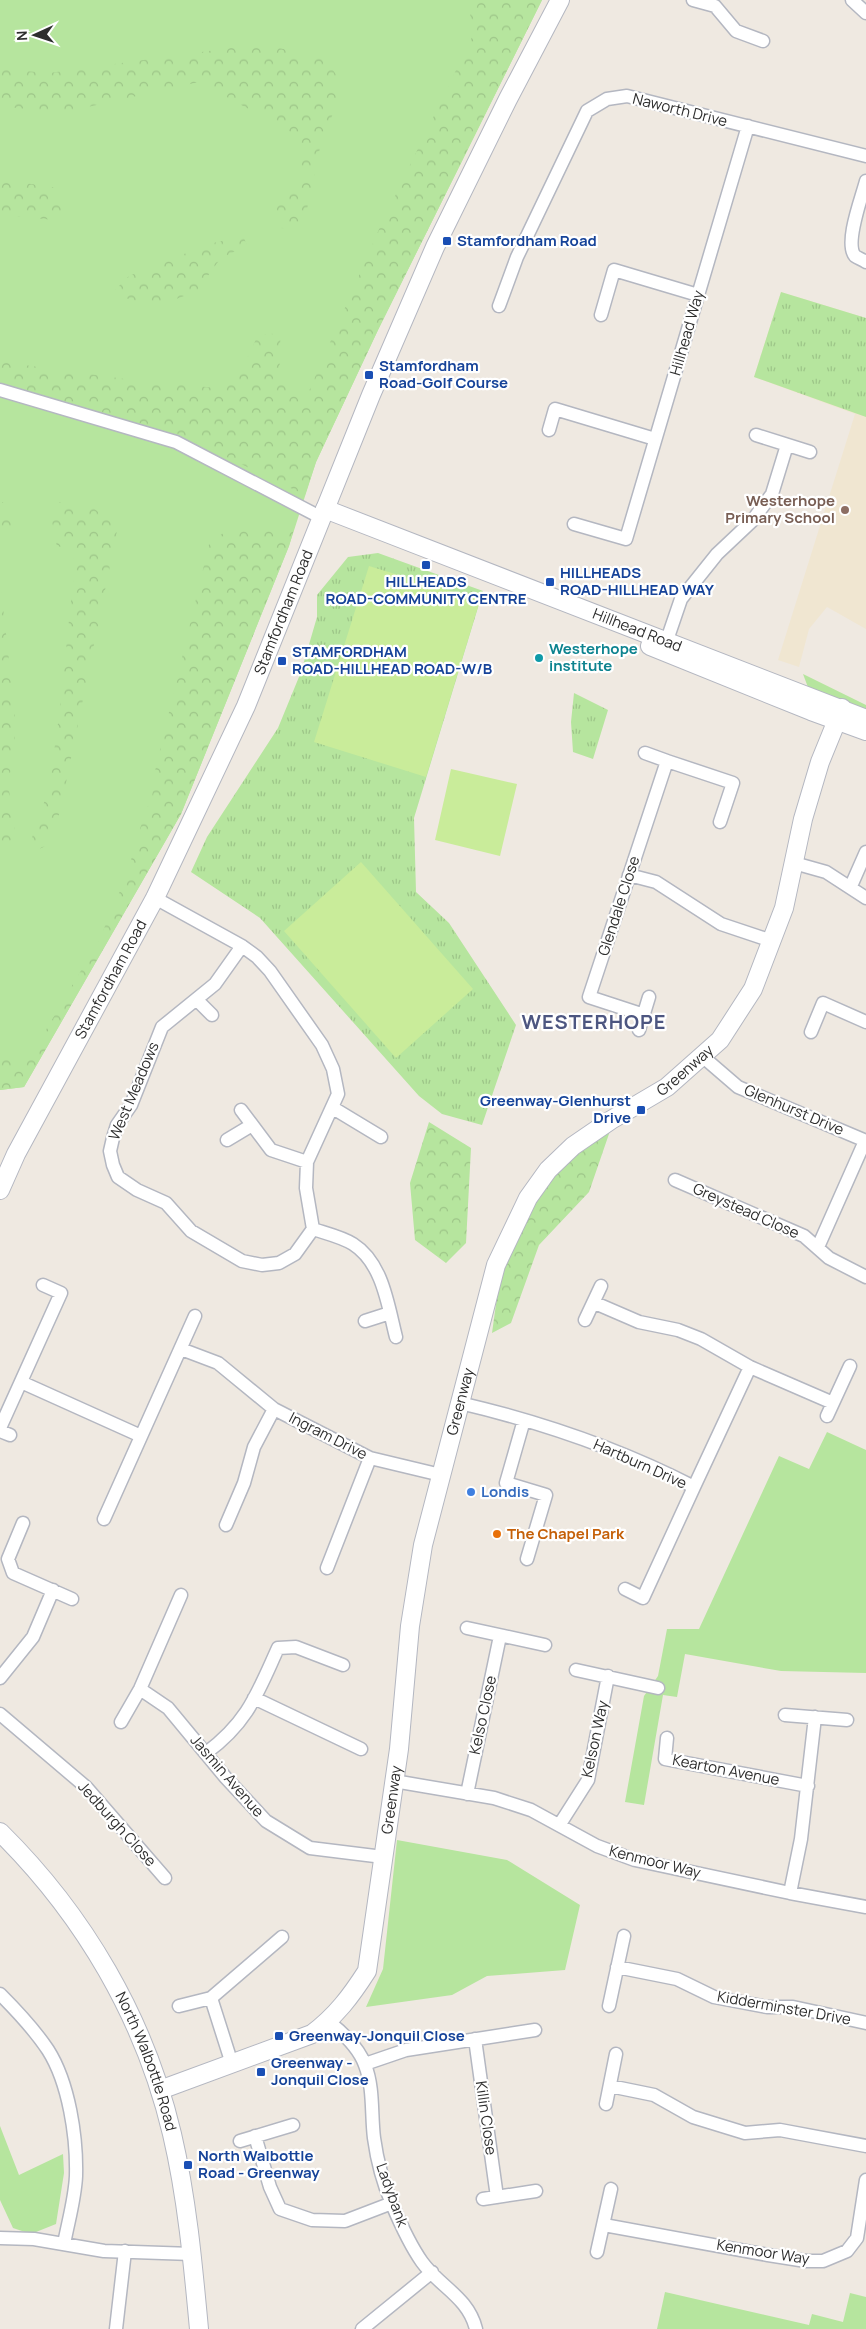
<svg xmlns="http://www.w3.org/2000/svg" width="866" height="2329" font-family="Manrope,sans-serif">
  <defs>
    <pattern id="forest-crowns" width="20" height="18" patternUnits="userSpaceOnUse" patternTransform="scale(1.25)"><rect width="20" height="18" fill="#b6e59e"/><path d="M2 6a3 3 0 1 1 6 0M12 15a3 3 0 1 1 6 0" fill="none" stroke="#9dc588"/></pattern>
    <pattern id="park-tufts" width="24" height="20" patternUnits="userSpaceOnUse" patternTransform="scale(1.25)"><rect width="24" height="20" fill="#b6e59e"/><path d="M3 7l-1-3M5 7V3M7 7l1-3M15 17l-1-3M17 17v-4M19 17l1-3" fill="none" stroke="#9dc588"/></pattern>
  </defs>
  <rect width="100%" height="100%" fill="#efe9e1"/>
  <path fill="#f0e6d1" d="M 781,292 L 866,318 L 866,629 L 827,607 L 809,629 L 799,667 L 778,660 L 855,414 L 754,377 Z"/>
  <path fill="#b6e59e" d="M 0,0 L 542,0 L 378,330 L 316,462 L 289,546 L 181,814 L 24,1087 L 0,1090 Z
    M 803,674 L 866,705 L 866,715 L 809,690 Z
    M 827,1432 L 866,1450 L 866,1673 L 781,1671 L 685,1654 L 677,1697 L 663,1695 L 644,1805 L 625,1802 L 644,1696 L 658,1676 L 667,1629 L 699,1629 L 779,1456 L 809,1469 Z
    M 397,1840 L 507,1860 L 580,1905 L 565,1970 L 487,1976 L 452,1995 L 366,2007 L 383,1969 Z
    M 0,2126 L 19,2175 L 63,2154 L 64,2173 L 56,2224 L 31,2234 L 13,2228 L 0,2200 Z
    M 665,2292 L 809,2325 L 812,2314 L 843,2322 L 850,2293 L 866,2297 L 866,2329 L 657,2329 Z"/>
  <path fill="url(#forest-crowns)" d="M 467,0 L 542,0 L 378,330 L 316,462 L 305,495 L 179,434 L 0,383 L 0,359 L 10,363 L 132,380 L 217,388 L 241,371 L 257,337 L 269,333 L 281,336 C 278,356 277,375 291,391 L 309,391 L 380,227 L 474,33 Z
    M 260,44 L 325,58 L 339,79 L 334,111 L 321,143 L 307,209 L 295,229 L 281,228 L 276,206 L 302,174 L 298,136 L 199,82 L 61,113 L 0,106 L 0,69 L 49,73 Z
    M 0,182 L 18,182 L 64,189 L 64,209 L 55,220 L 0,215 Z
    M 243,236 L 247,245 L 220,259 L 197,291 L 171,301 L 140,302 L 111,294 L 129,276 L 209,244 Z
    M 3,502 L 17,520 L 0,542 L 0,504 Z
    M 56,502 L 89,505 L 118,526 L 61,808 L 50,844 L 26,855 L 49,788 L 59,716 L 74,572 L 73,545 L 57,547 L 52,521 Z
    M 296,522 L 289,546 L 181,814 L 24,1087 L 0,1090 L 0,1055 L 30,1057 L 99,940 L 126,877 L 145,812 L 152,798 L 155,771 L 210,540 L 233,528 L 272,531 Z
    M 0,580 L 15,713 L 15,749 L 8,783 L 15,833 L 4,852 L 0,837 Z
    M 429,1122 L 471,1148 L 466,1243 L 446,1263 L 415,1240 L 410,1183 Z
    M 610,1131 L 589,1192 L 539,1245 L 511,1323 L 492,1333 L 500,1275 L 529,1212 L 559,1168 Z"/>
  <path fill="url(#park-tufts)" d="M 781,292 L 866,318 L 866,417 L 754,377 Z
    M 378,553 L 483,591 L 414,818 L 416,892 L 449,923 L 516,1025 L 482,1125 L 442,1114 L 419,1096 L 260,918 L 191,872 L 207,837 L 278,728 L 301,672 L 317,617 L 317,595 L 348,557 Z
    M 574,693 L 608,710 L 593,759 L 573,752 L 571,722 Z"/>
  <path fill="#c9ec9a" d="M 369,566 L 480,600 L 426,777 L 314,742 Z
    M 451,769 L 517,784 L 500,856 L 435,840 Z
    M 361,862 L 473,989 L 396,1058 L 284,931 Z"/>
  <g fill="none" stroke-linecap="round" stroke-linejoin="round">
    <g stroke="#b4b7c1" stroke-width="15">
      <path id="street" d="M 693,0 L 715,6 L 736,31 L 763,41
        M 852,0 L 866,13
        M 866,181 C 862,197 844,243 855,256 C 858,258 863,260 866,262
        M 499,306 L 517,257 L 587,111 L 607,99 L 627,96 L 866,156
        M 601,315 L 614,270 L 698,295
        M 0,390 L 176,442 L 322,518
        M 549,430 L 555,409 L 655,439
        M 756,435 L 810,452
        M 574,524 L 626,539 L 748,126
        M 669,648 L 667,640 L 681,599 L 717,554 L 752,521 L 772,494 L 787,445
        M 645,753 L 667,761
        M 794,863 L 826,872 L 866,898
        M 629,875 L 656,882 L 721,924 L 772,941
        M 851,886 L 866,852
        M 155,898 L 242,946 L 257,957 L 270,971 L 322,1045 L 333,1069 L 338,1094 L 307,1162 L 306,1188 L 313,1229 L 295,1254 L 279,1263 L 262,1265 L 242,1261 L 191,1231 L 166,1203 L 137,1190 L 118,1177 L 113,1165 L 110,1151 L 113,1138 L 117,1125 L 131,1105 L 162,1027 L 215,984 L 242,946
        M 197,1000 L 212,1015
        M 644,1015 L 589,997 L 667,761 L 733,783 L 720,822
        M 639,1030 L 649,997
        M 811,1032 L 823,1003 L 866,1022
        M 702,1056 L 738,1087 L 866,1141
        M 333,1108 L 381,1137
        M 241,1110 L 271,1150 L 307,1162
        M 227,1140 L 252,1125
        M 675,1180 L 804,1236 L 829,1258 L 866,1277
        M 313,1229 C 325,1233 342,1237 353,1244 C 383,1263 388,1306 396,1337
        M 818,1247 L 865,1141
        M 595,1303 L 639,1322 L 678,1330 L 701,1339 L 750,1367 L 833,1403
        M 585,1320 L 601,1286
        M 365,1321 L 390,1313
        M 181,1349 L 218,1363 L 274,1409 L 370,1458 L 441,1475
        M 21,1382 L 141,1436
        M 460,1403 C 541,1422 620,1449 694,1487 L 750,1367
        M 827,1416 L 850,1366
        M 524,1420 L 506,1483 L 546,1495 L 527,1559
        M 0,1428 L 61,1293 L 43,1285
        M 0,1431 L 10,1435
        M 104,1519 L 195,1316
        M 23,1523 L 8,1559 L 13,1573 L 72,1599
        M 226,1525 L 244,1483 L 254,1447 L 274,1409
        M 327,1568 L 370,1458
        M 625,1589 L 643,1598 L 694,1487
        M 467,1628 L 545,1645
        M 576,1670 L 658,1688
        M 0,1678 L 33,1637 L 53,1590
        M 140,1689 L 168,1708 L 226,1778 L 266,1821 L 310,1848 L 383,1857
        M 254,1698 L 361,1749
        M 0,1714 L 86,1787 L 165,1878
        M 785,1715 L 847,1720
        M 121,1722 L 140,1689 L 181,1595
        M 667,1738 L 665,1759 L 808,1786
        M 206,1753 C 248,1722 257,1694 278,1648 L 296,1647 L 343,1665
        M 394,1781 L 494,1798 L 531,1810 L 597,1846 L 635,1860 L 790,1893 L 866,1907
        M 467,1794 L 500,1636
        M 560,1824 L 588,1780 L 608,1676
        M 790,1893 L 801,1839 L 815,1717
        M 617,1967 L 677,1979 L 714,1997 L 767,2007 L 793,2007 L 866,2023
        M 0,1994 C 17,2011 34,2029 48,2050 C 69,2083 77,2137 76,2176 C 75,2199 68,2222 64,2244
        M 211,1998 L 232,2064
        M 179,2006 L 211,1998 L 282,1937
        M 609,2006 L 624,1936
        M 329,2022 C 343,2033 359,2048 365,2065 C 374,2088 371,2114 374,2138 C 377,2160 383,2183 392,2204 C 400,2223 410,2245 422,2262 C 440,2287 468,2297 476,2329
        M 475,2039 L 497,2197
        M 365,2064 L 406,2050 L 535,2030
        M 610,2086 L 654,2095 L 693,2117 L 745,2133 L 780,2130 L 866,2146
        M 606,2104 L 616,2054
        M 255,2136 L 270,2187 L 280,2209 L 312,2220 L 345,2221 L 392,2203
        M 240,2141 L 293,2125
        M 483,2199 L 536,2191
        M 604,2225 L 768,2255 L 806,2261 L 823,2261 L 847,2251 L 857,2238 L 866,2180
        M 0,2238 L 34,2239 L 104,2251 L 192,2254
        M 597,2252 L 611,2189
        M 116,2329 L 125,2251
        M 362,2329 L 432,2272"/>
    </g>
    <g stroke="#b4b7c1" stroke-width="20">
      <g id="secondary">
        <path id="s1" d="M 325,509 L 866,719"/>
        <path d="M 650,646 L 811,711 L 866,731"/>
        <path id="s2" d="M 0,1190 L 16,1154 L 155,898 L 246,706 L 371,395 L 435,247 L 508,99 L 560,0"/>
        <path id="s3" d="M 0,1832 C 84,1915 145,2019 172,2134 C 187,2198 193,2264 199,2329"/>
        <path id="s4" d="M 160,2090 L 312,2034 C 336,2016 351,1996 367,1971 L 399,1749 L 410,1626 L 423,1545 L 496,1265 L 528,1198 L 548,1170 L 573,1146 L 611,1120 L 667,1087 L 720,1040 L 753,989 L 784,908 L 803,819 L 820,762 L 842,708"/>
      </g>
    </g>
    <use href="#street" stroke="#fff" stroke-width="12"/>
    <use href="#secondary" stroke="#fff" stroke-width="18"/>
  </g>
  <g fill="#1a4fb4" stroke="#fff" stroke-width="2">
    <rect x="442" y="236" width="10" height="10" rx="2.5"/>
    <rect x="364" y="370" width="10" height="10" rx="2.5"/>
    <rect x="421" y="560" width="10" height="10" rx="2.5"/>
    <rect x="545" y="577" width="10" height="10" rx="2.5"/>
    <rect x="277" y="656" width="10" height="10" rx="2.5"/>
    <rect x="636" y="1105" width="10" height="10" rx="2.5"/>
    <rect x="274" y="2031" width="10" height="10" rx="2.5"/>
    <rect x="256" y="2067" width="10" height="10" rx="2.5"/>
    <rect x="183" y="2160" width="10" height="10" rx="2.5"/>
  </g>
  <circle fill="#8d6e63" stroke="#fff" stroke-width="2" cx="845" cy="510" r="5"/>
  <circle fill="#0f9aa8" stroke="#fff" stroke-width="2" cx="539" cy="658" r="5"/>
  <circle fill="#3f7fe0" stroke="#fff" stroke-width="2" cx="471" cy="1492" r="5"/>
  <circle fill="#e8710a" stroke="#fff" stroke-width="2" cx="497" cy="1534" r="5"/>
  <g text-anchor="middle" stroke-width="4.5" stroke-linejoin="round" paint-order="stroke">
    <g font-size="15" fill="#2e2e2e" stroke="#fff">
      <text transform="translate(680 110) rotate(14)" y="5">Naworth Drive</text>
      <text transform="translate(687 333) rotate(-74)" y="5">Hillhead Way</text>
      <text dy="5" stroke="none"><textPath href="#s2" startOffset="644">Stamfordham Road</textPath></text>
      <text dy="5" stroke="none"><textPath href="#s1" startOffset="335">Hillhead Road</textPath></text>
      <text transform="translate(619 906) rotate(-72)" y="5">Glendale Close</text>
      <text dy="5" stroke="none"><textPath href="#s2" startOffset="238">Stamfordham Road</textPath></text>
      <text dy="5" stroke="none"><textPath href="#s4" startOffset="1244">Greenway</textPath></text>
      <text transform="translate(134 1091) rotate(-67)" y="5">West Meadows</text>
      <text transform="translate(794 1110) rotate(23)" y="5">Glenhurst Drive</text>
      <text transform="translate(746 1211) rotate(24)" y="5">Greystead Close</text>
      <text dy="5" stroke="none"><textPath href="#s4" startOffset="824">Greenway</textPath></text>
      <text transform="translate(328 1436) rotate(27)" y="5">Ingram Drive</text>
      <text transform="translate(640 1464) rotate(24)" y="5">Hartburn Drive</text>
      <text transform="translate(483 1715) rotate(-78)" y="5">Kelso Close</text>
      <text transform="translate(595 1739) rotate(-78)" y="5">Kelson Way</text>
      <text transform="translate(726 1770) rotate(11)" y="5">Kearton Avenue</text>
      <text transform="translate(227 1776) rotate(49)" y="5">Jasmin Avenue</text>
      <text dy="5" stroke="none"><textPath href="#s4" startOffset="419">Greenway</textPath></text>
      <text transform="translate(117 1824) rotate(48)" y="5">Jedburgh Close</text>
      <text transform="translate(655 1862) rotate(14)" y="5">Kenmoor Way</text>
      <text transform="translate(784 2008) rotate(10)" y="5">Kidderminster Drive</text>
      <text dy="5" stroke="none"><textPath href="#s3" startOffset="275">North Walbottle Road</textPath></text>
      <text transform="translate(486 2118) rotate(82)" y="5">Killin Close</text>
      <text transform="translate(392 2195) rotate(70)" y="5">Ladybank</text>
      <text transform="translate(763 2252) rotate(9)" y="5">Kenmoor Way</text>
    </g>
    <g font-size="15" font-weight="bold" fill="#164399" stroke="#fff" text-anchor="start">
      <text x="457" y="246">Stamfordham Road</text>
      <text x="379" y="371">Stamfordham<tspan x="379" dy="17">Road-Golf Course</tspan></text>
      <text x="560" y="578">HILLHEADS<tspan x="560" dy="17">ROAD-HILLHEAD WAY</tspan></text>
      <text x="426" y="587" text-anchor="middle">HILLHEADS<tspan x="426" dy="17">ROAD-COMMUNITY CENTRE</tspan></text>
      <text x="292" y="657">STAMFORDHAM<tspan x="292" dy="17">ROAD-HILLHEAD ROAD-W/B</tspan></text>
      <text x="631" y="1106" text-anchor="end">Greenway-Glenhurst<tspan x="631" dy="17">Drive</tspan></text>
      <text x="289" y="2041">Greenway-Jonquil Close</text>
      <text x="271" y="2068">Greenway -<tspan x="271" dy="17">Jonquil Close</tspan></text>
      <text x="198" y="2161">North Walbottle<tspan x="198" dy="17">Road - Greenway</tspan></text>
    </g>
    <g font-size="15" font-weight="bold" fill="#785e54" stroke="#fff" text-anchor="end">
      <text x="835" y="506">Westerhope<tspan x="835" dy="17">Primary School</tspan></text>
    </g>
    <g font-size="15" font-weight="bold" fill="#0d838f" stroke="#fff" text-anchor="start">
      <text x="549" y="654">Westerhope<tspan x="549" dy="17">institute</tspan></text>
    </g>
    <g font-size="15" font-weight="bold" fill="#366cbe" stroke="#fff" text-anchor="start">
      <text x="481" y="1497">Londis</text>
    </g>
    <g font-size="15" font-weight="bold" fill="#c56008" stroke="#fff" text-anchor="start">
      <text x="507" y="1539">The Chapel Park</text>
    </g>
    <g font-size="20" font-weight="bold" letter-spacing="1" fill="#4d5680" stroke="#fff">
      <text x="594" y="1029">WESTERHOPE</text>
    </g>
  </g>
  <g transform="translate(35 35) rotate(267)" stroke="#ffffff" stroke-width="4" paint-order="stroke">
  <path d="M0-4L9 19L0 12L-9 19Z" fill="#2e2e2e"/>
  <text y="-8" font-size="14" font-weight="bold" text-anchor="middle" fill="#2e2e2e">N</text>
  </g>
</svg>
